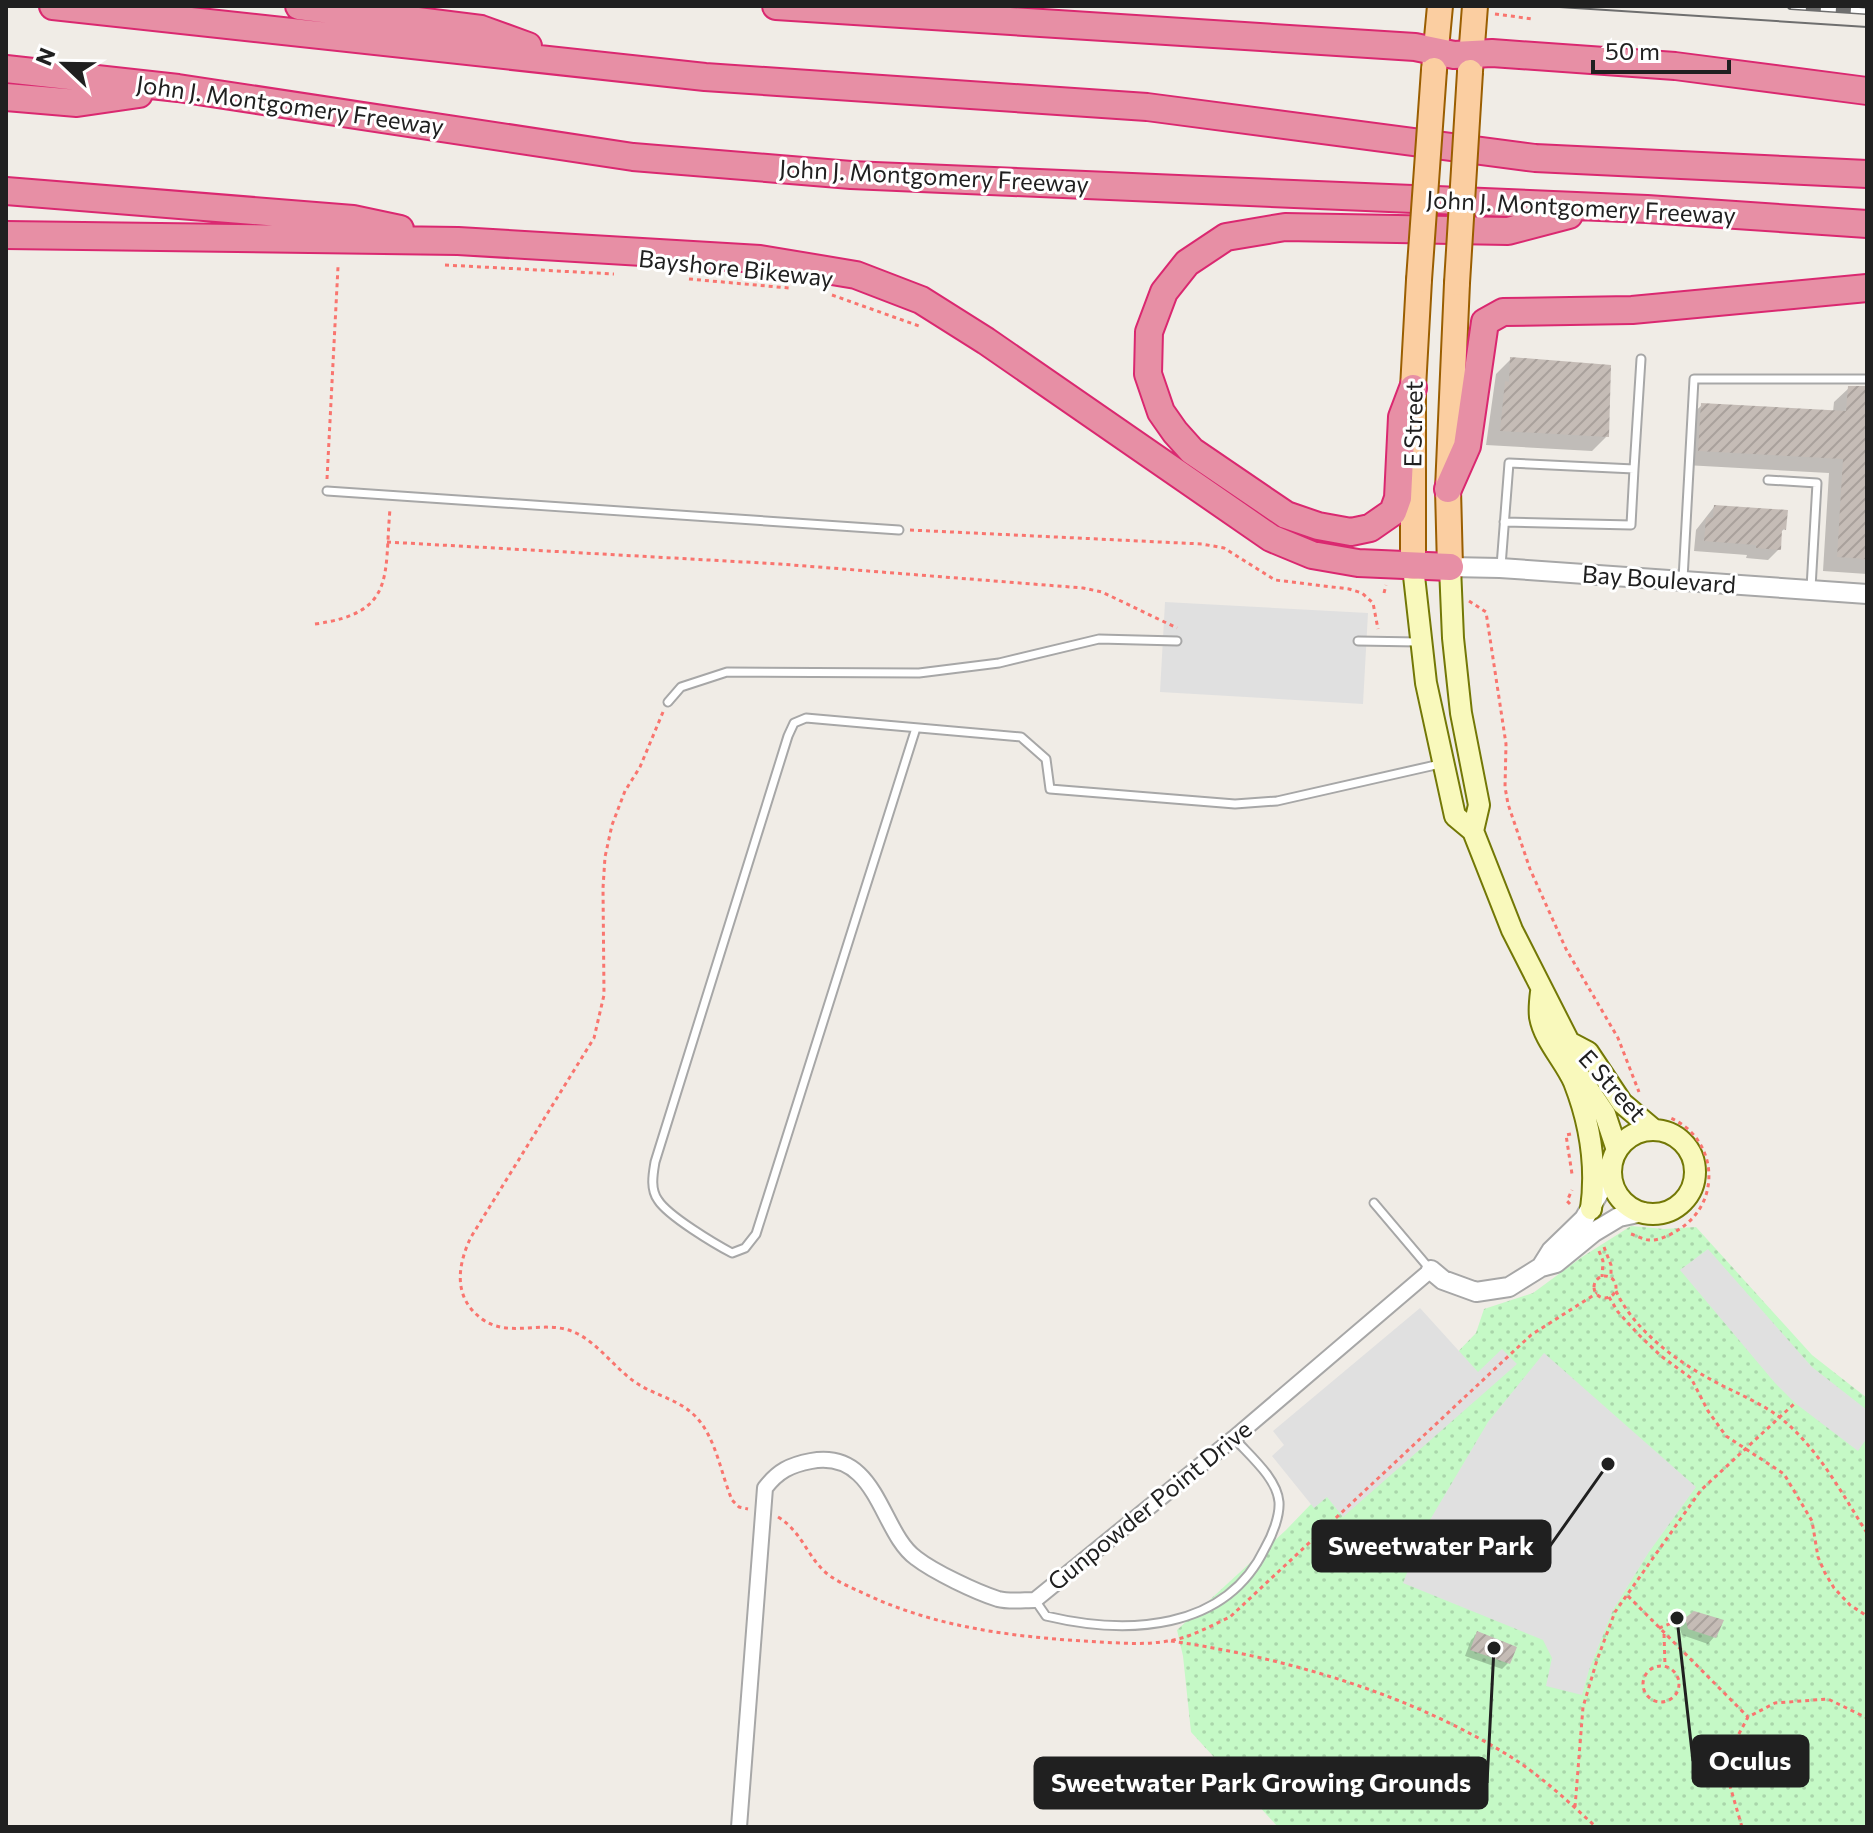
<svg xmlns="http://www.w3.org/2000/svg" width="1873" height="1833" font-family="Commissioner,sans-serif">
  <defs>
    <pattern id="park-dots" width="8" height="8" patternUnits="userSpaceOnUse" patternTransform="scale(2)"><rect width="8" height="8" fill="#c5f9c6"/><path d="M2 2h.1M6 6h.1" fill="none" stroke="#a9d5aa" stroke-width="1.8" stroke-linecap="round"/></pattern>
    <pattern id="building-hatch" width="6" height="6" patternUnits="userSpaceOnUse" patternTransform="scale(2)"><rect width="6" height="6" fill="#c5bcb6"/><path d="M-1 1l2-2M0 6l6-6M5 7l2-2" fill="none" stroke="#a9a19c"/></pattern>
  </defs>
  <rect width="100%" height="100%" fill="#f0ece6"/>
  <path fill="url(#park-dots)" d="M 1631,1226 L 1664,1229 L 1696,1227 L 1812,1355 L 1867,1398 L 1867,1827 L 1278,1827 L 1191,1732 L 1183,1656 L 1177,1630 L 1286,1530 L 1476,1333 L 1484,1309 L 1533,1293 L 1582,1257 Z"/>
  <path fill="#e0e0e0" d="M 1165,602 L 1368,613 L 1363,704 L 1160,692 Z
    M 1708,1249 L 1812,1367 L 1867,1410 L 1867,1438 L 1858,1451 L 1795,1403 L 1775,1383 L 1680,1270 Z
    M 1420,1308 L 1478,1372 L 1502,1349 L 1517,1364 L 1343,1517 L 1327,1497 L 1314,1508 L 1272,1456 L 1284,1445 L 1273,1431 Z
    M 1544,1353 L 1696,1487 L 1649,1552 L 1613,1610 L 1589,1670 L 1582,1695 L 1546,1686 L 1552,1658 L 1543,1640 L 1403,1583 L 1424,1530 L 1488,1422 Z"/>
  <path fill="#0003" d="M 1511,359 L 1607,436 L 1592,451 L 1486,445 L 1496,374 Z
    M 1867,387 L 1867,574 L 1823,571 L 1829,473 L 1685,465 L 1687,419 L 1702,405 L 1833,412 L 1834,402 L 1849,388 Z
    M 1714,507 L 1784,529 L 1780,533 L 1779,549 L 1768,560 L 1746,558 L 1747,555 L 1694,551 L 1696,530 Z
    M 1686,1619 L 1714,1637 L 1708,1644 L 1682,1635 L 1679,1626 Z
    M 1478,1633 L 1508,1663 L 1502,1669 L 1465,1656 L 1471,1640 Z"/>
  <path fill="url(#building-hatch)" d="M 1510,357 L 1611,365 L 1609,437 L 1500,431 L 1505,381 L 1509,382 Z
    M 1848,386 L 1867,386 L 1867,559 L 1837,557 L 1843,459 L 1698,451 L 1701,403 L 1846,411 Z
    M 1714,505 L 1788,510 L 1786,530 L 1782,529 L 1781,550 L 1756,548 L 1756,545 L 1704,541 L 1706,517 L 1713,518 Z
    M 1694,1611 L 1724,1620 L 1716,1638 L 1688,1629 L 1685,1618 Z
    M 1477,1631 L 1517,1647 L 1510,1664 L 1470,1650 Z"/>
  <g fill="none" stroke-linecap="round" stroke-linejoin="round">
    <g stroke="#a7a7a7" stroke-width="11">
      <path id="service" d="M 1634,469 L 1641,359
        M 1768,480 L 1817,483 L 1811,588
        M 327,491 L 899,530
        M 1501,566 L 1509,463 L 1634,469 L 1631,525 L 1504,522
        M 1683,579 L 1694,379 L 1867,379
        M 1358,641 L 1418,642
        M 668,702 L 681,687 L 727,672 L 919,673 L 999,663 L 1099,639 L 1177,641
        M 916,728 L 756,1234 L 745,1248 L 732,1253 C 715,1244 668,1216 658,1200 C 650,1189 653,1174 655,1162 L 788,736 L 794,723 L 806,718 L 1021,737 L 1046,759 L 1050,789 L 1235,804 L 1277,801 L 1440,764
        M 1374,1203 L 1429,1268
        M 1035,1600 L 1046,1616 C 1126,1635 1225,1632 1265,1548 C 1272,1536 1280,1516 1279,1502 C 1277,1478 1249,1455 1234,1438"/>
    </g>
    <g stroke="#a7a7a7" stroke-width="18">
      <path id="minor" d="M 739,1827 L 765,1488 C 778,1471 790,1465 811,1461 C 878,1449 880,1532 916,1558 C 934,1572 976,1592 998,1599 C 1009,1602 1024,1600 1035,1600 L 1234,1438 L 1431,1270"/>
    </g>
    <g stroke="#a7a7a7" stroke-width="22">
      <path id="tertiary" d="M 1450,567 L 1500,568 L 1867,594
        M 1541,1267 L 1551,1251 L 1584,1219 L 1611,1172
        M 1431,1270 L 1443,1280 L 1476,1292 L 1509,1287 L 1541,1267 L 1556,1263 L 1594,1232 L 1619,1217 L 1643,1212"/>
    </g>
    <g stroke="#737806" stroke-width="24">
      <path id="secondary" d="M 1413,567 L 1426,683 L 1455,816 L 1473,831 L 1512,930 L 1569,1042 L 1574,1068 L 1605,1114 L 1617,1150
        M 1450,567 L 1453,638 L 1461,713 L 1479,805 L 1473,831
        M 1541,992 C 1540,1000 1539,1009 1540,1017 C 1544,1040 1565,1061 1574,1082 C 1590,1123 1597,1166 1591,1209
        M 1569,1042 L 1588,1052 L 1622,1103 L 1654,1130
        M1611 1172a42 42 0 1 1 84 0a42 42 0 1 1-84 0Z"/>
    </g>
    <g stroke="#9a5e01" stroke-width="28">
      <path id="primary" d="M 1434,70 L 1440,6
        M 1470,71 L 1475,6
        M 1413,567 L 1413,388 L 1419,280
        M 1450,567 L 1448,489 L 1457,283"/>
    </g>
    <g stroke="#da2870" stroke-width="30">
      <path id="motorway" d="M 53,6 L 705,77 L 1147,107 L 1535,158 L 1867,174
        M 299,6 L 481,29 L 528,46
        M 776,6 L 1415,47 L 1454,55 L 1492,53 L 1675,66 L 1867,91
        M 6,69 L 178,88 L 633,157 L 851,175 L 1647,209 L 1867,224
        M 6,97 L 77,103 L 139,94
        M 6,191 L 353,219 L 400,229
        M 6,235 L 458,241 L 760,259 L 856,275 L 921,300 L 986,341 L 1271,538 L 1312,555 L 1358,563 L 1450,567
        M 1413,388 L 1402,417 L 1398,498 L 1393,512 L 1370,528 L 1351,532 L 1318,526 L 1286,515 L 1192,451 L 1175,432 L 1161,412 L 1148,374 L 1149,332 L 1164,292 L 1187,263 L 1226,237 L 1285,227 L 1508,231 L 1569,215
        M 1448,489 L 1467,446 L 1485,322 L 1503,312 L 1632,310 L 1867,288"/>
    </g>
    <path stroke="#f9756f" stroke-width="3" stroke-dasharray="4 4" stroke-linecap="butt" d="M 1495,14 L 1533,19
      M 445,265 L 614,274
      M 689,279 L 789,288
      M 832,295 L 919,326
      M 327,479 L 338,267
      M 910,530 L 1202,544 L 1224,548 L 1275,580 L 1349,589 L 1362,593 L 1373,603 L 1378,629
      M 387,542 L 780,564 L 1083,588 L 1102,592 L 1177,628
      M 1384,593 L 1386,585
      M 1469,601 L 1486,612 L 1506,744 L 1505,787 L 1508,804 L 1530,869 L 1566,949 L 1618,1038 L 1639,1092
      M 315,624 C 396,613 384,577 390,509
      M 663,712 L 640,767 L 625,791 L 612,825 L 605,857 L 603,888 L 604,995 L 594,1038 L 471,1237 C 457,1266 453,1298 482,1319 C 506,1336 532,1324 559,1328 C 594,1332 613,1371 643,1387 C 661,1397 681,1401 696,1417 C 716,1438 721,1474 732,1500 L 739,1507 L 748,1509
      M 1571,1134 L 1566,1135 L 1572,1174
      M 1570,1204 L 1567,1201 L 1572,1190
      M 1631,1234 C 1637,1236 1644,1240 1649,1240 C 1659,1241 1670,1235 1678,1230 C 1724,1202 1717,1136 1668,1117
      M 1604,1247 L 1611,1265 L 1611,1278
      M 1599,1251 L 1603,1261 L 1602,1277
      M1594 1287a11 11 0 1 1 22 0a11 11 0 1 1-22 0Z
      M 1616,1291 C 1633,1328 1672,1358 1708,1378 C 1731,1391 1756,1400 1778,1416 C 1817,1446 1841,1492 1867,1533
      M 1609,1297 L 1618,1312 L 1639,1335 L 1661,1356 L 1691,1378 L 1708,1411 L 1726,1436 L 1784,1474 L 1812,1521 L 1818,1557 L 1825,1573 L 1834,1588 L 1850,1605 L 1867,1616
      M 778,1517 C 803,1532 808,1560 830,1576 C 840,1583 852,1588 863,1593 C 932,1626 1006,1636 1082,1641 C 1110,1642 1139,1646 1168,1641 C 1190,1638 1210,1626 1230,1617 L 1531,1335 L 1597,1293
      M 1628,1596 L 1748,1717
      M 1659,1628 L 1685,1618
      M 1664,1634 L 1665,1666
      M 1171,1641 C 1287,1658 1410,1694 1511,1757 C 1541,1776 1570,1803 1596,1827
      M1643 1684a18 18 0 1 1 36 0a18 18 0 1 1-36 0Z
      M 1575,1807 L 1583,1707 L 1597,1660 L 1615,1612 L 1701,1490 L 1795,1403
      M 1742,1827 L 1730,1786 L 1735,1741 L 1748,1717 L 1775,1703 L 1828,1699 L 1867,1718"/>
    <use href="#service" stroke="#fff" stroke-width="7"/>
    <use href="#minor" stroke="#fff" stroke-width="14"/>
    <use href="#tertiary" stroke="#fff" stroke-width="18"/>
    <use href="#secondary" stroke="#f9f9bc" stroke-width="20"/>
    <use href="#primary" stroke="#fbcea1" stroke-width="24"/>
    <use href="#motorway" stroke="#e78fa5" stroke-width="26"/>
    <path stroke="#6e6e6e" stroke-width="2" d="M 1544,6 L 1867,27"/>
    <g stroke="#6e6e6e" stroke-width="8">
      <path id="rail" d="M 1791,6 L 1867,11"/>
    </g>
    <use href="#rail" stroke="#fff" stroke-width="5" stroke-dasharray="15" stroke-linecap="butt"/>
    <g stroke="#9a5e01" stroke-width="28" stroke-linecap="butt">
      <path id="primary-bridge" d="M 1419,280 L 1434,70
        M 1457,283 L 1470,72"/>
    </g>
    <use href="#primary-bridge" stroke="#fbcea1" stroke-width="24"/>
  </g>
  <g text-anchor="middle" stroke-width="6" stroke-linejoin="round" paint-order="stroke">
    <g font-size="24" fill="#202020" stroke="#fff">
      <text transform="translate(290 106) rotate(8)" y="8">John J. Montgomery Freeway</text>
      <text transform="translate(934 177) rotate(3)" y="8">John J. Montgomery Freeway</text>
      <text transform="translate(1581 208) rotate(3)" y="8">John J. Montgomery Freeway</text>
      <text transform="translate(736 269) rotate(6)" y="8">Bayshore Bikeway</text>
      <text transform="translate(1414 424) rotate(-89)" y="8">E Street</text>
      <text transform="translate(1659 580) rotate(4)" y="8">Bay Boulevard</text>
      <text transform="translate(1612 1086) rotate(48)" y="8">E Street</text>
      <text transform="translate(1150 1506) rotate(-39)" y="8">Gunpowder Point Drive</text>
    </g>
  </g>
  <path fill="none" stroke="#202020" stroke-width="3" d="M1608 1464L1550 1546M1677 1618L1693 1761M1494 1648L1487 1783"/>
  <g fill="#202020" stroke="#fff" stroke-width="3">
    <circle cx="1608" cy="1464" r="8"/>
    <circle cx="1677" cy="1618" r="8"/>
    <circle cx="1494" cy="1648" r="8"/>
  </g>
  <g fill="#202020" stroke="#202020" stroke-width="3">
    <rect x="1313" y="1521" width="237" height="50" rx="8"/>
    <rect x="1693" y="1736" width="115" height="50" rx="8"/>
    <rect x="1035" y="1758" width="452" height="50" rx="8"/>
  </g>
  <g font-size="26" text-anchor="middle" font-weight="bold" fill="#fff">
    <text x="1431" y="1555">Sweetwater Park</text>
    <text x="1750" y="1770">Oculus</text>
    <text x="1261" y="1792">Sweetwater Park Growing Grounds</text>
  </g>
  <rect width="1873" height="1833" fill="none" stroke="#202020" stroke-width="16"/>
  <g transform="translate(64 64) rotate(292)" stroke="#ffffff" stroke-width="6" paint-order="stroke">
  <path d="M0-6L14 30L0 20L-14 30Z" fill="#202020"/>
  <text y="-12" font-size="22" font-weight="bold" text-anchor="middle" fill="#202020">N</text>
  </g>
  <path d="M1593 60v12h136v-12" fill="none" stroke="#202020" stroke-width="4"/>
  <text x="1605" y="60" font-size="24" fill="#202020" stroke="#ffffff" stroke-width="6" paint-order="stroke">50 m</text>
</svg>
